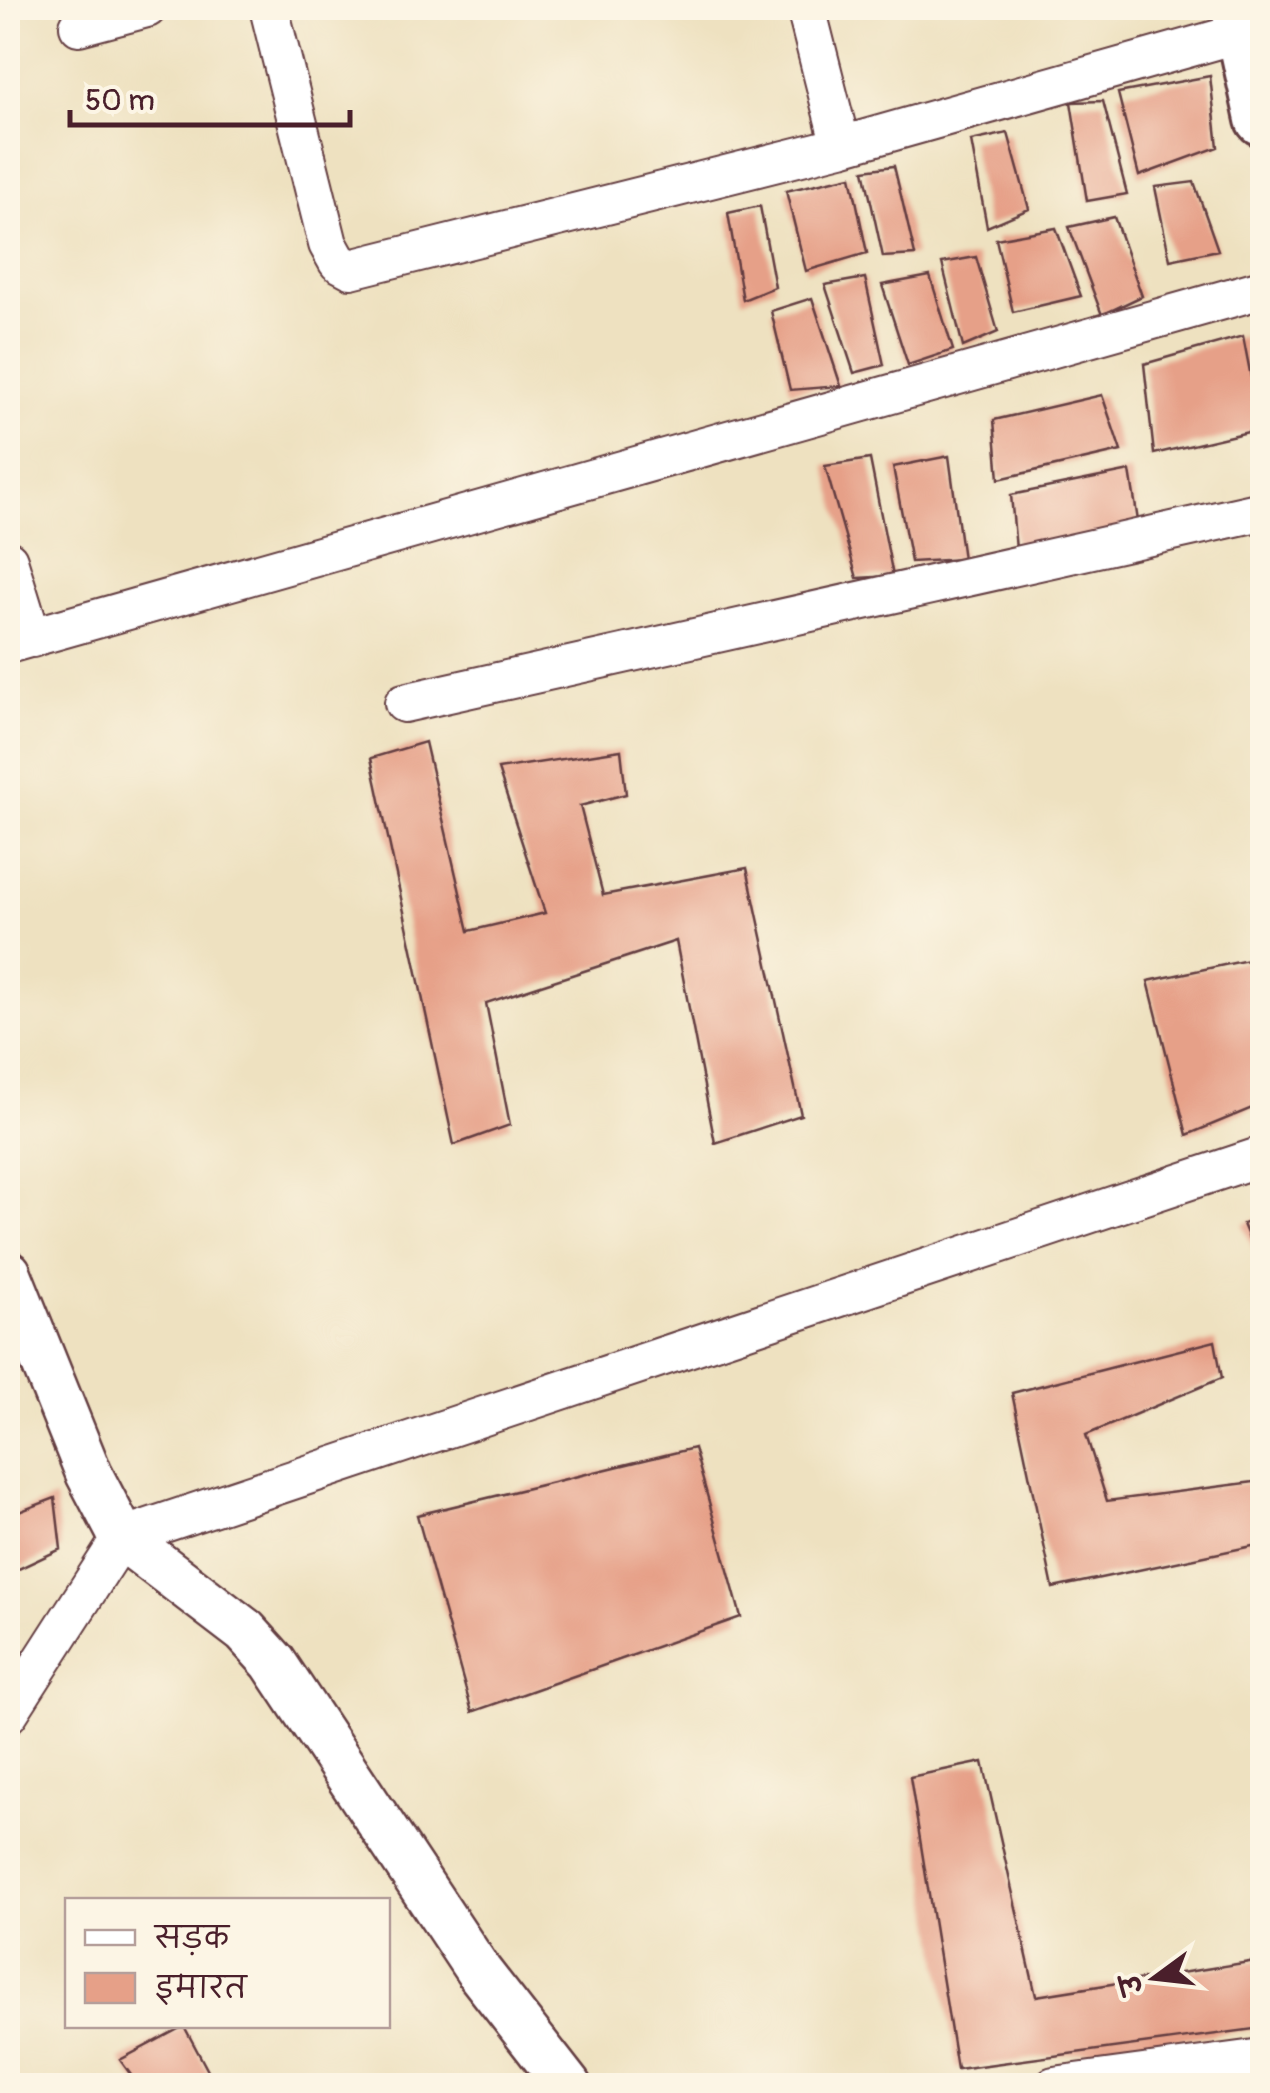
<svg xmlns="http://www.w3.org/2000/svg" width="1270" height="2093" font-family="Pangolin,'Playpen Sans Deva',sans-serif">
  <rect width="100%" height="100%" fill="#fcf5e5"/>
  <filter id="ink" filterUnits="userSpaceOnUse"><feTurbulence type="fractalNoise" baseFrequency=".01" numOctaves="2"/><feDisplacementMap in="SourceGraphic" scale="20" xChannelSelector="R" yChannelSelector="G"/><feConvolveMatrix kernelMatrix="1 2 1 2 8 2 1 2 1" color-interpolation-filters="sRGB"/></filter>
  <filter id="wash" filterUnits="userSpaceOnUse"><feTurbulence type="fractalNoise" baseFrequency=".0048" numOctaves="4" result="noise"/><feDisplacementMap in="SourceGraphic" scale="40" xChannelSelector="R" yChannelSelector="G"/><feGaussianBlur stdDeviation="2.25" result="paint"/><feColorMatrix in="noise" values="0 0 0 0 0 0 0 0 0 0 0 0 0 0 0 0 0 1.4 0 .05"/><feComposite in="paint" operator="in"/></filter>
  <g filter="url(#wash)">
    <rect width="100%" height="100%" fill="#eee1c0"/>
    <g id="blocks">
      <path fill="#e6a088" d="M 1210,76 L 1218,147 L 1139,176 L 1118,93 Z
        M 1103,101 L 1127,194 L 1087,201 L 1071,102 Z
        M 1008,133 L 1029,209 L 987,227 L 971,141 Z
        M 894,166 L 915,255 L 883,257 L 864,170 Z
        M 851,176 L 867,253 L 806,271 L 786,191 Z
        M 1194,182 L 1218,250 L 1170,260 L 1155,187 Z
        M 760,206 L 775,287 L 743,300 L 728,213 Z
        M 1114,217 L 1142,296 L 1102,315 L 1069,227 Z
        M 1056,228 L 1081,296 L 1013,312 L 996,239 Z
        M 976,257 L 998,332 L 963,347 L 942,263 Z
        M 930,276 L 953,350 L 908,365 L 882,285 Z
        M 865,278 L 884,365 L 854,373 L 825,285 Z
        M 812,298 L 841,386 L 790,390 L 771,311 Z
        M 1243,336 L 1261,429 L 1154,454 L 1144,364 Z
        M 1102,395 L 1121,451 L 999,479 L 994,420 Z
        M 949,456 L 963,559 L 911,562 L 893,467 Z
        M 870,459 L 893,576 L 857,578 L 825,466 Z
        M 1130,471 L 1139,527 L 1016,549 L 1011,495 Z
        M 425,742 L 469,931 L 545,913 L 498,769 L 621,750 L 626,794 L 580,806 L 603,895 L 747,868 L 801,1115 L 715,1143 L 676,941 L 486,1003 L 510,1125 L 454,1145 L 371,758 Z
        M 1262,957 L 1262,1104 L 1187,1135 L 1148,981 Z
        M 1262,1217 L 1262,1270 L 1243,1224 Z
        M 1215,1341 L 1222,1378 L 1086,1435 L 1107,1501 L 1262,1481 L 1262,1544 L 1053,1588 L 1012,1393 Z
        M 694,1448 L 741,1617 L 472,1712 L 417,1515 Z
        M 55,1498 L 61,1549 L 8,1574 L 8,1516 Z
        M 983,1762 L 1036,1996 L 1262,1960 L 1262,2028 L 957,2069 L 910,1777 Z
        M 184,2026 L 216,2086 L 139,2086 L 120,2060 Z"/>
    </g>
  </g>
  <g filter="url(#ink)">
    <use href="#blocks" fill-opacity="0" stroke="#633c41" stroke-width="2.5"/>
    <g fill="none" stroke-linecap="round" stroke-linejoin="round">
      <g stroke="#633c41" stroke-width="42">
        <path id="minor" d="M 269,8 L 328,244 L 338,262 L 351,269 L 841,146 L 1244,32
          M 806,8 L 841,146
          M 79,26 L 147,8
          M 8,560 L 32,638
          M 8,644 L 1262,289
          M 404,703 L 1262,511
          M 8,1714 L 122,1537 L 1262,1156
          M 1054,2086 L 1262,2058"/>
      </g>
      <g stroke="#633c41" stroke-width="50">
        <path id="tertiary" d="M 8,1273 L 89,1474 L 122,1537 L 245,1631 L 273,1662 L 479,1972 L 568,2086"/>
      </g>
      <g stroke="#633c41" stroke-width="58">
        <path id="secondary" d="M 1238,8 L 1262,119"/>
      </g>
      <use href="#minor" stroke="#fff" stroke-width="38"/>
      <use href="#tertiary" stroke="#fff" stroke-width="45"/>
      <use href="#secondary" stroke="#fff" stroke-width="52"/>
    </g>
  </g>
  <rect width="1270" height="2093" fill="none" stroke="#fcf5e5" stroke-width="40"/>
  <rect x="65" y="1898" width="325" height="130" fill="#fcf5e5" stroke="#b59f9b" stroke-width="2.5"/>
  <rect x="85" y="1930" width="50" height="15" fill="#ffffff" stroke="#b59f9b" stroke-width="2.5"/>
  <text x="155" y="1948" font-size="30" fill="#4a1f2b">सड़क</text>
  <rect x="85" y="1973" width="50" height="30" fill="#e6a088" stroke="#b59f9b" stroke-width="2.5"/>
  <text x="155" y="1998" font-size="30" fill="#4a1f2b">इमारत</text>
  <g transform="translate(1155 1978) rotate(255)" stroke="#fcf5e5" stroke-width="8" paint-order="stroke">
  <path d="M0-8L18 38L0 25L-18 38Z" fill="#4a1f2b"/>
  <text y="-15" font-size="28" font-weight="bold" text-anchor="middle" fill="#4a1f2b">उ</text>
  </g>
  <path d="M70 110v15h280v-15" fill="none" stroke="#4a1f2b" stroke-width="5"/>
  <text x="85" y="110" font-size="30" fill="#4a1f2b" stroke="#fcf5e5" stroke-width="8" paint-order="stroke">50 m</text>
</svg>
